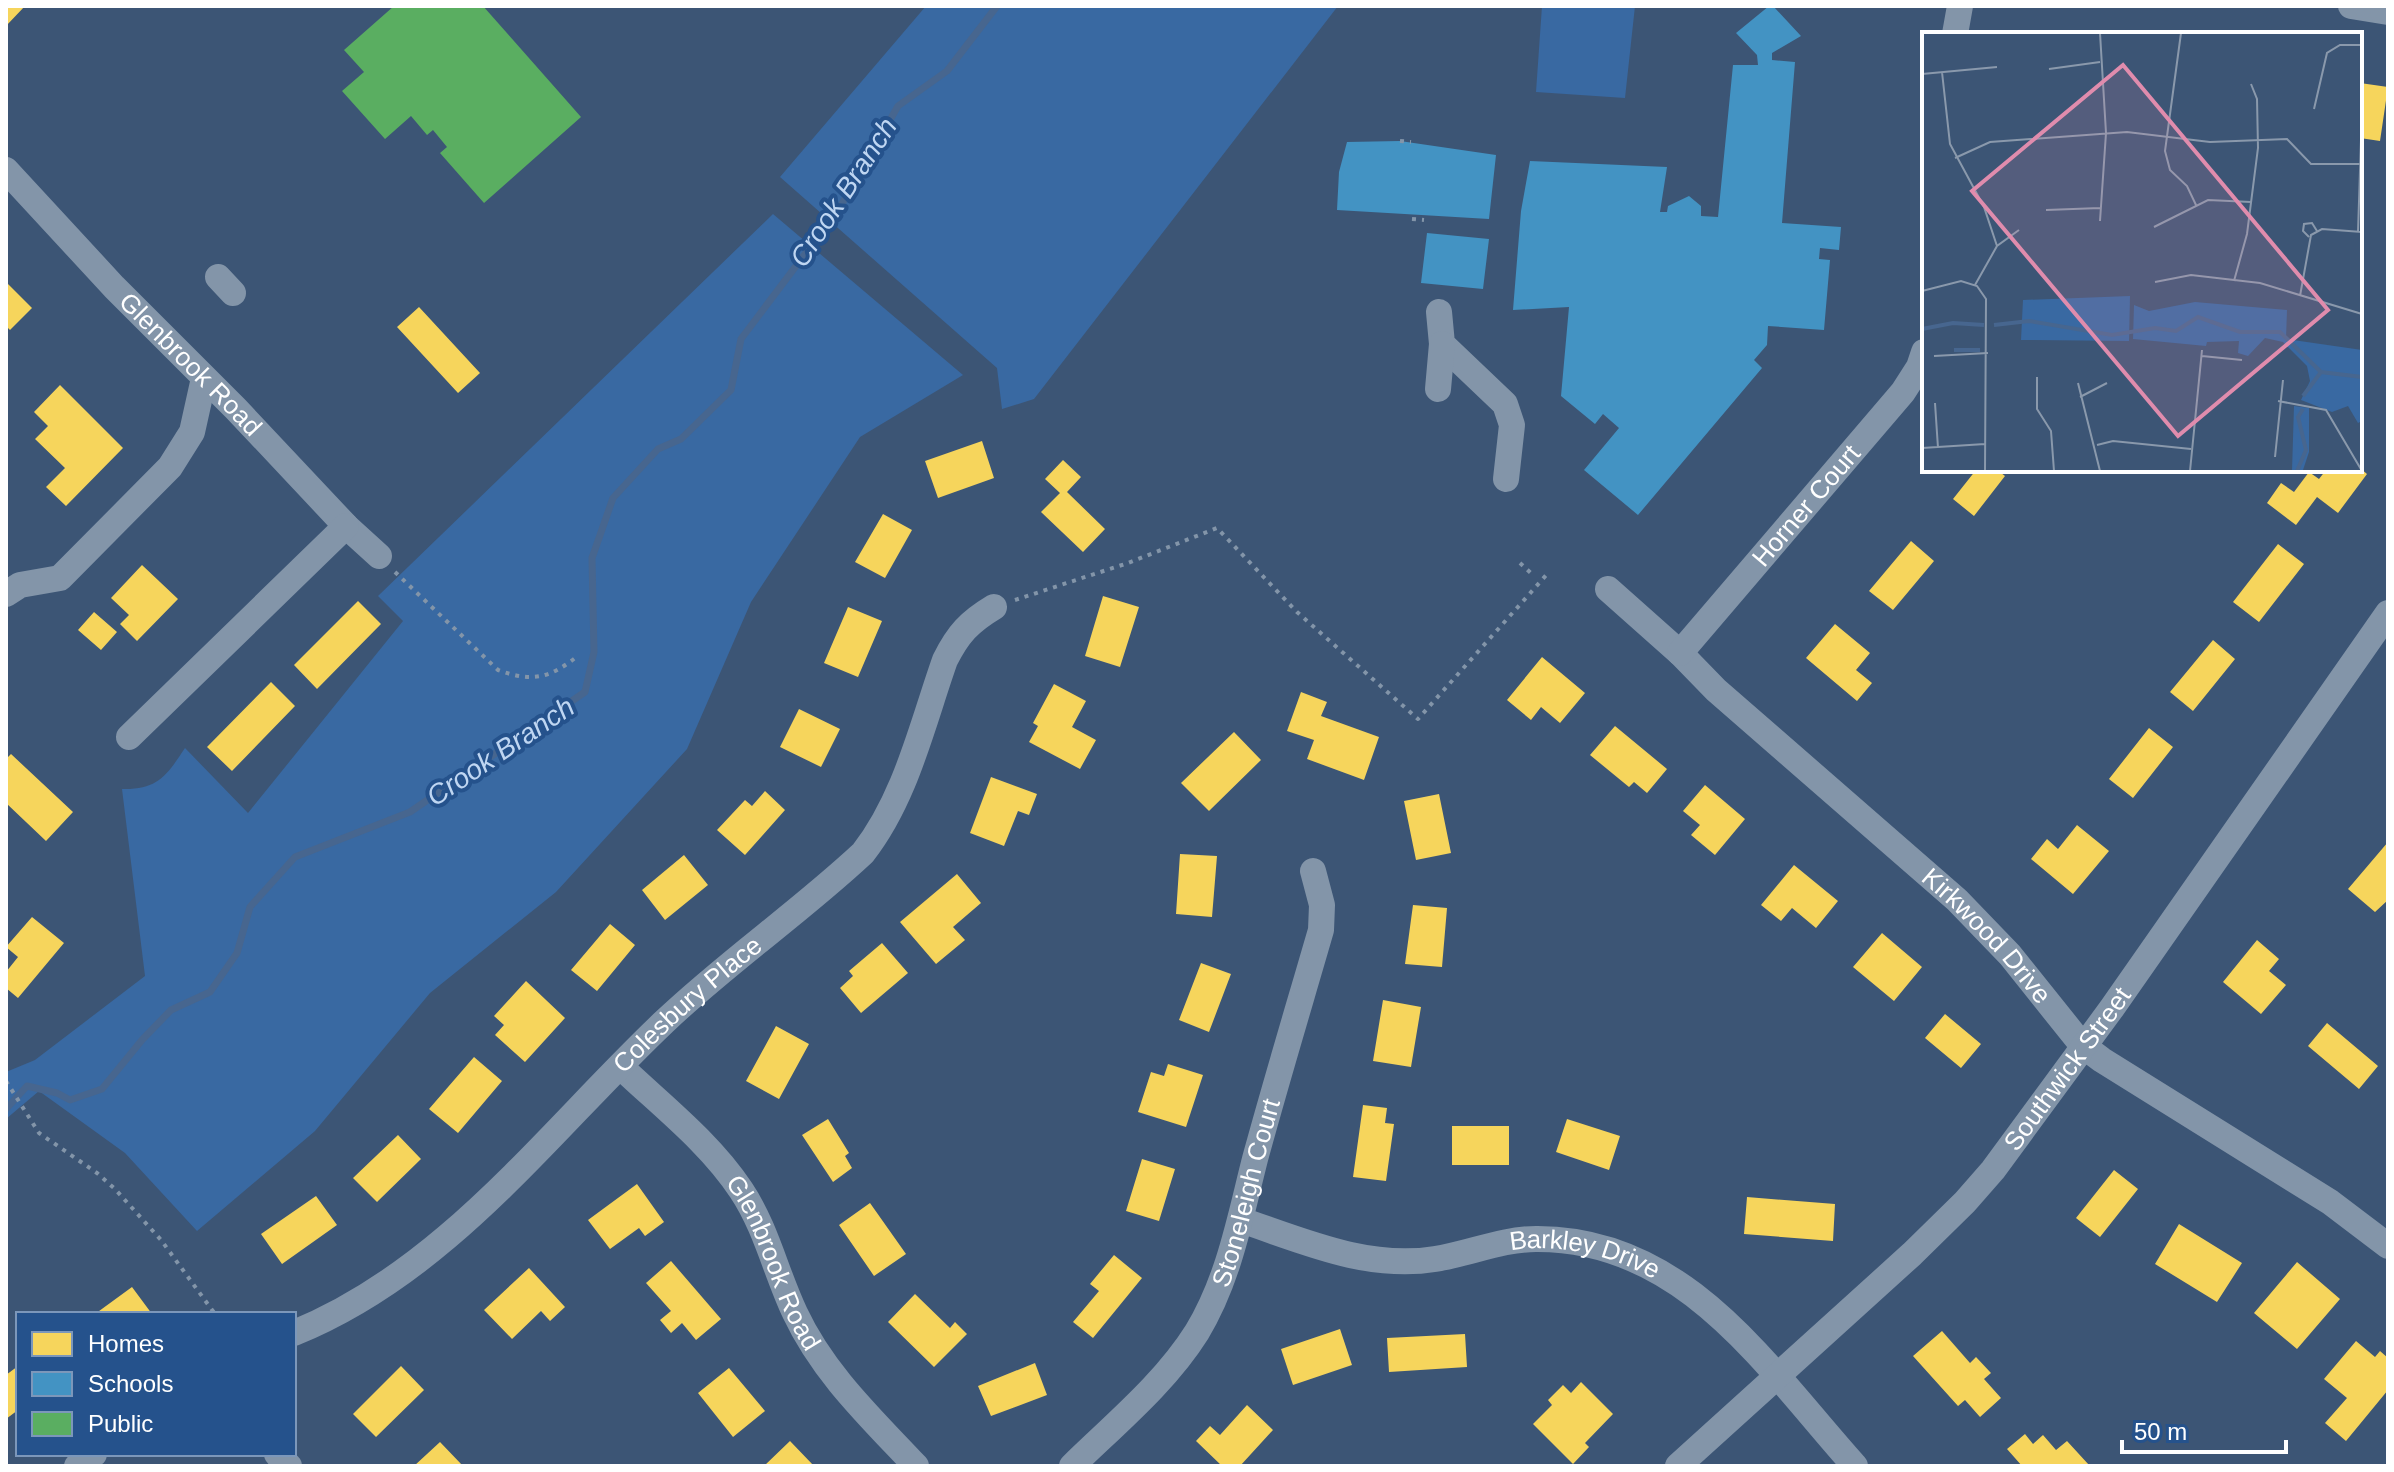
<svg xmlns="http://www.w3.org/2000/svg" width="2394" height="1472" font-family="Arial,sans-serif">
  <rect width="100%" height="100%" fill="#3c5575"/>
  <path fill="#3969a2" d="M 926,6 L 1338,6 L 1034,399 L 1002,409 L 997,368 L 780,177 Z
    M 1542,6 L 1635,6 L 1625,98 L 1536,92 Z
    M 773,214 L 963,375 L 860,437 L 751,602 L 687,749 L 556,892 L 430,993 L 315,1131 L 197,1231 L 125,1153 L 39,1091 L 6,1119 L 6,1072 L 35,1060 L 145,976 L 122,789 C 158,790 167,775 185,748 L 248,813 L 403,621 L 378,596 Z"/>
  <path fill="#f6d55c" d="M 6,6 L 25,6 L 6,26 Z
    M 2360,83 L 2388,87 L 2380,141 L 2360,138 Z
    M 6,282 L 32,308 L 10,330 L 6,326 Z
    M 419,307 L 480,373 L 458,393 L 397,327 Z
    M 60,385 L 123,448 L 66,506 L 46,487 L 65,468 L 35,439 L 48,426 L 34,412 Z
    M 982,441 L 994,478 L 938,498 L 925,461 Z
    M 1063,460 L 1081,477 L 1067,492 L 1105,529 L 1083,552 L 1041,512 L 1060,493 L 1045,479 Z
    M 2360,468 L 2367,474 L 2338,513 L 2317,497 L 2296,525 L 2267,503 L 2281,483 L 2294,492 L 2309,472 L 2319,479 L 2326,470 Z
    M 1976,470 L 1997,470 L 2005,476 L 1974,516 L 1953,499 Z
    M 883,514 L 912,530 L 885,578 L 855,562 Z
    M 1911,541 L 1934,561 L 1893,610 L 1869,591 Z
    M 2278,544 L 2304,564 L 2259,622 L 2233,602 Z
    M 142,565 L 178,599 L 137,641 L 120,624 L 129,615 L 111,598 Z
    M 1103,596 L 1139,607 L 1120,667 L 1085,656 Z
    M 358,601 L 381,624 L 317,689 L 294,665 Z
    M 848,607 L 882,621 L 858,677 L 824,663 Z
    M 94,612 L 117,632 L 101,650 L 78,630 Z
    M 1835,624 L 1870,653 L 1856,670 L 1872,683 L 1857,701 L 1806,658 Z
    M 2213,640 L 2235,659 L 2193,711 L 2170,692 Z
    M 1542,657 L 1585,693 L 1560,723 L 1541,707 L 1531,720 L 1507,700 Z
    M 271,682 L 295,706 L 232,771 L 207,747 Z
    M 1054,684 L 1086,701 L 1072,727 L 1096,740 L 1080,769 L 1029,742 L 1038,726 L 1033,723 Z
    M 1301,692 L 1327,702 L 1321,716 L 1379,737 L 1364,780 L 1307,759 L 1314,740 L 1287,731 Z
    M 799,709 L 840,729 L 821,767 L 780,747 Z
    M 1615,726 L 1667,769 L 1647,793 L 1634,782 L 1629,787 L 1590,755 Z
    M 2149,728 L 2173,747 L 2133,798 L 2109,779 Z
    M 1234,732 L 1261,760 L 1209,811 L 1181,783 Z
    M 11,754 L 73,812 L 46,841 L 6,803 L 6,759 Z
    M 991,777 L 1037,794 L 1029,815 L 1018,811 L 1004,846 L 970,833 Z
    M 1705,785 L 1745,819 L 1715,855 L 1691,835 L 1700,825 L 1683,811 Z
    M 765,791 L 785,810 L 745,855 L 717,830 L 745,800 L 752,806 Z
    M 1439,794 L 1451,853 L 1416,860 L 1404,801 Z
    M 2077,825 L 2109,851 L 2073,894 L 2031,859 L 2047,839 L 2058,849 Z
    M 2388,842 L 2388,900 L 2375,912 L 2348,889 Z
    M 1180,854 L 1217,856 L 1212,917 L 1176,914 Z
    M 684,855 L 708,885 L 665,920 L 642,890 Z
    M 1794,865 L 1838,901 L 1816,928 L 1792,908 L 1781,921 L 1761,905 Z
    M 957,874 L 981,903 L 953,927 L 965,940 L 936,964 L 900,922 Z
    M 1413,905 L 1447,908 L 1442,967 L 1405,964 Z
    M 32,917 L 64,943 L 18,998 L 6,988 L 6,972 L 18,957 L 6,947 Z
    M 610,924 L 635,945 L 597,991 L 571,970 Z
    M 1882,933 L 1922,967 L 1894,1001 L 1853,967 Z
    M 2257,940 L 2279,959 L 2269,971 L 2286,985 L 2261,1014 L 2223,982 Z
    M 882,943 L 908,973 L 861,1013 L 840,988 L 853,976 L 849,971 Z
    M 1201,963 L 1231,974 L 1209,1032 L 1179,1020 Z
    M 526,981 L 565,1018 L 525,1062 L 495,1035 L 504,1025 L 494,1016 Z
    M 1383,1000 L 1421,1007 L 1411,1067 L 1373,1061 Z
    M 1945,1014 L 1981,1044 L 1961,1068 L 1925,1038 Z
    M 2327,1023 L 2378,1066 L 2359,1089 L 2308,1046 Z
    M 776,1026 L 809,1044 L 779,1099 L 746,1081 Z
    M 474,1057 L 502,1081 L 458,1133 L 429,1109 Z
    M 1168,1064 L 1203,1075 L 1186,1127 L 1138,1112 L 1151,1072 L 1164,1076 Z
    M 1363,1105 L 1387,1108 L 1385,1123 L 1394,1124 L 1386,1181 L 1353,1177 Z
    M 828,1119 L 849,1153 L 845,1156 L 852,1168 L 833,1182 L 802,1135 Z
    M 1567,1119 L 1620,1136 L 1609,1170 L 1556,1152 Z
    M 1452,1126 L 1509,1126 L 1509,1165 L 1452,1165 Z
    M 398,1135 L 421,1159 L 377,1202 L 353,1178 Z
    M 1142,1159 L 1175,1169 L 1159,1221 L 1126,1211 Z
    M 2114,1170 L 2138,1189 L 2100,1237 L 2076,1218 Z
    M 637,1184 L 664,1222 L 645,1236 L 639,1228 L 610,1249 L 588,1220 Z
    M 316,1196 L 337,1225 L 282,1264 L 261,1234 Z
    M 1747,1197 L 1835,1204 L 1833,1241 L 1744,1234 Z
    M 870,1203 L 906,1254 L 874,1276 L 839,1225 Z
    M 2179,1224 L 2242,1263 L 2217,1302 L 2155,1264 Z
    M 1114,1255 L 1142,1278 L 1093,1338 L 1073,1322 L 1099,1291 L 1090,1284 Z
    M 671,1261 L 721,1319 L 696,1340 L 682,1323 L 671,1333 L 660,1320 L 671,1311 L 646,1283 Z
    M 2297,1262 L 2340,1299 L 2297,1349 L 2254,1313 Z
    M 529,1268 L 565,1307 L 550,1321 L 541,1311 L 512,1339 L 484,1310 Z
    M 132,1287 L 152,1314 L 95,1314 Z
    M 915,1294 L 950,1328 L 955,1322 L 967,1334 L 934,1367 L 888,1322 Z
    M 1340,1329 L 1352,1365 L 1293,1385 L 1281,1349 Z
    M 1942,1331 L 1970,1363 L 1976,1357 L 1991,1373 L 1984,1379 L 2001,1398 L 1980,1417 L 1965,1400 L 1958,1406 L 1913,1356 Z
    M 1465,1334 L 1467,1367 L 1389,1372 L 1387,1338 Z
    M 2356,1341 L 2375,1357 L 2380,1351 L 2388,1358 L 2388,1390 L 2346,1441 L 2325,1423 L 2347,1398 L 2324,1379 Z
    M 1035,1363 L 1047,1395 L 991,1416 L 978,1386 Z
    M 18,1366 L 18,1410 L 6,1419 L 6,1375 Z
    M 401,1366 L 424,1390 L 376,1437 L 353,1414 Z
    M 729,1368 L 765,1411 L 733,1437 L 698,1393 Z
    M 1581,1382 L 1613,1414 L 1585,1443 L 1589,1447 L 1573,1464 L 1533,1424 L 1552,1405 L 1548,1400 L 1563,1385 L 1571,1393 Z
    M 1247,1405 L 1273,1430 L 1240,1466 L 1222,1466 L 1196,1441 L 1210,1426 L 1220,1435 Z
    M 2025,1434 L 2033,1444 L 2043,1435 L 2056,1450 L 2067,1441 L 2089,1465 L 2022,1466 L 2007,1449 Z
    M 790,1441 L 814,1466 L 764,1466 Z
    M 440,1442 L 463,1466 L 414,1466 Z"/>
  <path fill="#4393c3" d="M 1769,6 L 1773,6 L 1801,36 L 1772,53 L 1772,60 L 1795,62 L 1782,223 L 1841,227 L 1839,250 L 1820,248 L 1819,259 L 1830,260 L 1824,330 L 1768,326 L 1767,345 L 1754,360 L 1762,368 L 1638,515 L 1584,470 L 1619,428 L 1603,414 L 1595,424 L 1561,396 L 1569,307 L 1513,310 L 1521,211 L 1530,161 L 1667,167 L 1660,212 L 1667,212 L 1668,206 L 1689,196 L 1701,206 L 1701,216 L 1718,217 L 1733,65 L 1758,65 L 1757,55 L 1736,33 Z
    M 1400,141 L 1496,155 L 1489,219 L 1337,210 L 1339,172 L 1347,142 Z
    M 1427,233 L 1489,239 L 1483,289 L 1421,283 Z"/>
  <path fill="#5aae61" d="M 394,6 L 483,6 L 581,117 L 484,203 L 440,153 L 447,147 L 433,130 L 427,135 L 411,116 L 385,139 L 342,91 L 364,72 L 344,50 Z"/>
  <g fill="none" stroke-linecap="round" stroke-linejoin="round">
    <path stroke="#47668f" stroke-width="7" d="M 6,1109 L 27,1086 L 57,1093 L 70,1100 L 102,1089 L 142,1040 L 171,1010 L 210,992 L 237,953 L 250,907 L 295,857 L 410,812 L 585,692 L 594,652 L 592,558 L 613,498 L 658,449 L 681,439 L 731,390 L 741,339 L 839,209 L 898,106 L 947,71 L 997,6"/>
    <path stroke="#8395a9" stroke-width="4" stroke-dasharray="4 6" stroke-linecap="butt" d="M 1400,141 L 1411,142
      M 1412,219 L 1424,220
      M 1520,563 L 1533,575
      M 395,572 L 498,670 C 533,683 550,678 579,655
      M 1015,600 L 1128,563 L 1217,528 L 1297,612 L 1418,719 L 1549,572
      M 6,1081 L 39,1133 L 97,1173 L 115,1189 L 161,1240 L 215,1314"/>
    <g stroke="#8395a9" stroke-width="26">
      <path d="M 2351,6 L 2388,12"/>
      <path d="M 1955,34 L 1960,6"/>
      <path id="s1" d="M 6,170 L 114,287 L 236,409 L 346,526 L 379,556"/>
      <path d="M 218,277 L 233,293"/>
      <path d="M 1439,312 L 1442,344 L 1505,404 L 1512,425 L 1506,479"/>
      <path d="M 1438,389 L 1442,344"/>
      <path id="s2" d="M 1608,589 L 1680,653 L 1716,690 L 1957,900 L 2010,955 L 2082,1045 L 2102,1060 L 2330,1202 L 2388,1246"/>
      <path d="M 6,594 L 20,585 L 60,578 L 170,467 L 192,432 L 204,378"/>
      <path id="s3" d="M 1680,653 L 1903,392 L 1919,367 L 1924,352"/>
      <path d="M 129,737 L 346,526"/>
      <path id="s4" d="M 621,1067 C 662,1106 709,1142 741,1190 C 766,1227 776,1273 795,1313 C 823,1373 871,1418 916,1466"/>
      <path id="s5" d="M 1241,1220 C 1303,1241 1368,1270 1435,1259 C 1469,1254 1501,1239 1536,1239 C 1685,1238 1766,1367 1855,1466"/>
      <path id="s6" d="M 294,1333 C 447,1271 548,1132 664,1022 C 727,962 800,912 863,853 C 906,798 922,725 945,660 C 958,634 969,622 994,607"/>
      <path d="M 277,1454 L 289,1466"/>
      <path d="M 77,1466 L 94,1454"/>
      <path id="s7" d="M 1072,1466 C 1115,1424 1165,1383 1197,1332 C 1229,1279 1240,1218 1255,1159 C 1276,1082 1299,1006 1321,930 L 1322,905 L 1313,871"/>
      <path id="s8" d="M 1678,1466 L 1912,1254 L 1965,1202 L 1993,1170 L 2112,1008 L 2388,613"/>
    </g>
  </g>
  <g text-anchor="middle" stroke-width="8" stroke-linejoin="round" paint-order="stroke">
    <g font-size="26" fill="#fff" stroke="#25528c">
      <text dy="9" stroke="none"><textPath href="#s1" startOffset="268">Glenbrook Road</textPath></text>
      <text dy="9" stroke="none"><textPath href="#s3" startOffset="194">Horner Court</textPath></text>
      <text dy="9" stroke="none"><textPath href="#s2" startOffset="514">Kirkwood Drive</textPath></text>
      <text dy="9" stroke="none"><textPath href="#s6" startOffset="516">Colesbury Place</textPath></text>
      <text dy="9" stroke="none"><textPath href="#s8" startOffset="558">Southwick Street</textPath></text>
      <text dy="9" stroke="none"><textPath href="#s7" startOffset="332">Stoneleigh Court</textPath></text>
      <text dy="9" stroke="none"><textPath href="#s5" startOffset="354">Barkley Drive</textPath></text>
      <text dy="9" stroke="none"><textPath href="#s4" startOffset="252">Glenbrook Road</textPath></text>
    </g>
    <g font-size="28" font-style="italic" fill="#bfd6f2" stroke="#25528c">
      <text transform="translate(843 192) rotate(-57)" y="10">Crook Branch</text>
      <text transform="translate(500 751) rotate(-34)" y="10">Crook Branch</text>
    </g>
  </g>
  <g transform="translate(1922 32)">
    <rect width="440" height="440" fill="#3c5575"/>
    <path d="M 208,264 L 207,309 L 99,308 L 101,268 ZM 273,270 L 365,278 L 364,307 L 440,318 L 440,389 L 436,391 L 426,374 L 410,380 L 379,368 L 388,349 L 385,334 L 361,310 L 343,306 L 326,324 L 316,321 L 317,309 L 285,310 L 284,314 L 211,307 L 212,273 L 227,279 ZM 372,374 L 387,376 L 387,420 L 381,438 L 388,439 L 370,439 Z" fill="#3969a2"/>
    <path fill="none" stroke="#47668f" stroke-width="4" d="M 72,293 L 107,289 L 190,303 L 233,296 L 254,299 L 276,285 L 318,300 L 358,300 L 399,340 L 440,345M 0,297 L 31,291 L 62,293M 32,318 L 58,318M 381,364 L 399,340M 375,439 L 384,418 L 376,385 L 381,377"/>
    <path fill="none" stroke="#8a99ac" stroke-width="2" d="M 259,1 L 243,119 L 248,138 L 265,154 L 274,173M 127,37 L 178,30M 20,40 L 28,112 L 62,175 L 75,214M 0,42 L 75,35M 392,77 L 405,21 L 418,13 L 440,13M 33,126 L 68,110 L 205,100 L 288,110 L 365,107 L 389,132 L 440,132M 124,178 L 178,176M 178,189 L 184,101 L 178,1M 232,195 L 286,168 L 329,170M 436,200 L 440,77M 387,205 L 381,199 L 382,192 L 390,191 L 395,199M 312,249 L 325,202 L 336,116 L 335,67 L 329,52M 233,250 L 269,243 L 338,251 L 440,282M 53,253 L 75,214 L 97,198M 0,259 L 39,249 L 55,254 L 64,267 L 63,439M 378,264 L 389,203 L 400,197 L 440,200M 12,324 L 66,321M 280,324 L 320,328M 115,345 L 115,377 L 129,399 L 132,439M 156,351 L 178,439M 158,365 L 185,351M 356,369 L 404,378 L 440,439M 13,371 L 16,416M 175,413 L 191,409 L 269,417M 0,416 L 63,412M 353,425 L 361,348M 268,439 L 280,318"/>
    <path fill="#e08cad" fill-opacity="0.15" stroke="#e08cad" stroke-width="4" d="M 201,33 L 406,278 L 256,404 L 50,159 Z"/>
    <rect width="440" height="440" fill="none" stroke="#fff" stroke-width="4"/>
  </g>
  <rect width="2394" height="1472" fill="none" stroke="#ffffff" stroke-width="16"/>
  <rect x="16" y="1312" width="280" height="144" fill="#25528c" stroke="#7c97ba" stroke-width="2"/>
  <rect x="32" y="1332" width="40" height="24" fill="#f6d55c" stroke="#7c97ba" stroke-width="2"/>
  <text x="88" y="1352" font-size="24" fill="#ffffff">Homes</text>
  <rect x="32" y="1372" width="40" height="24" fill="#4393c3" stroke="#7c97ba" stroke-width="2"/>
  <text x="88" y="1392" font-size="24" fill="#ffffff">Schools</text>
  <rect x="32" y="1412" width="40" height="24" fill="#5aae61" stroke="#7c97ba" stroke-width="2"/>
  <text x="88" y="1432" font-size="24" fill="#ffffff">Public</text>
  <path d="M2122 1440v12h164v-12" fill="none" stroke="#ffffff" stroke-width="4"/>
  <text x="2134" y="1440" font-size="24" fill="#ffffff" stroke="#25528c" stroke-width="6" paint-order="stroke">50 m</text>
</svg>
